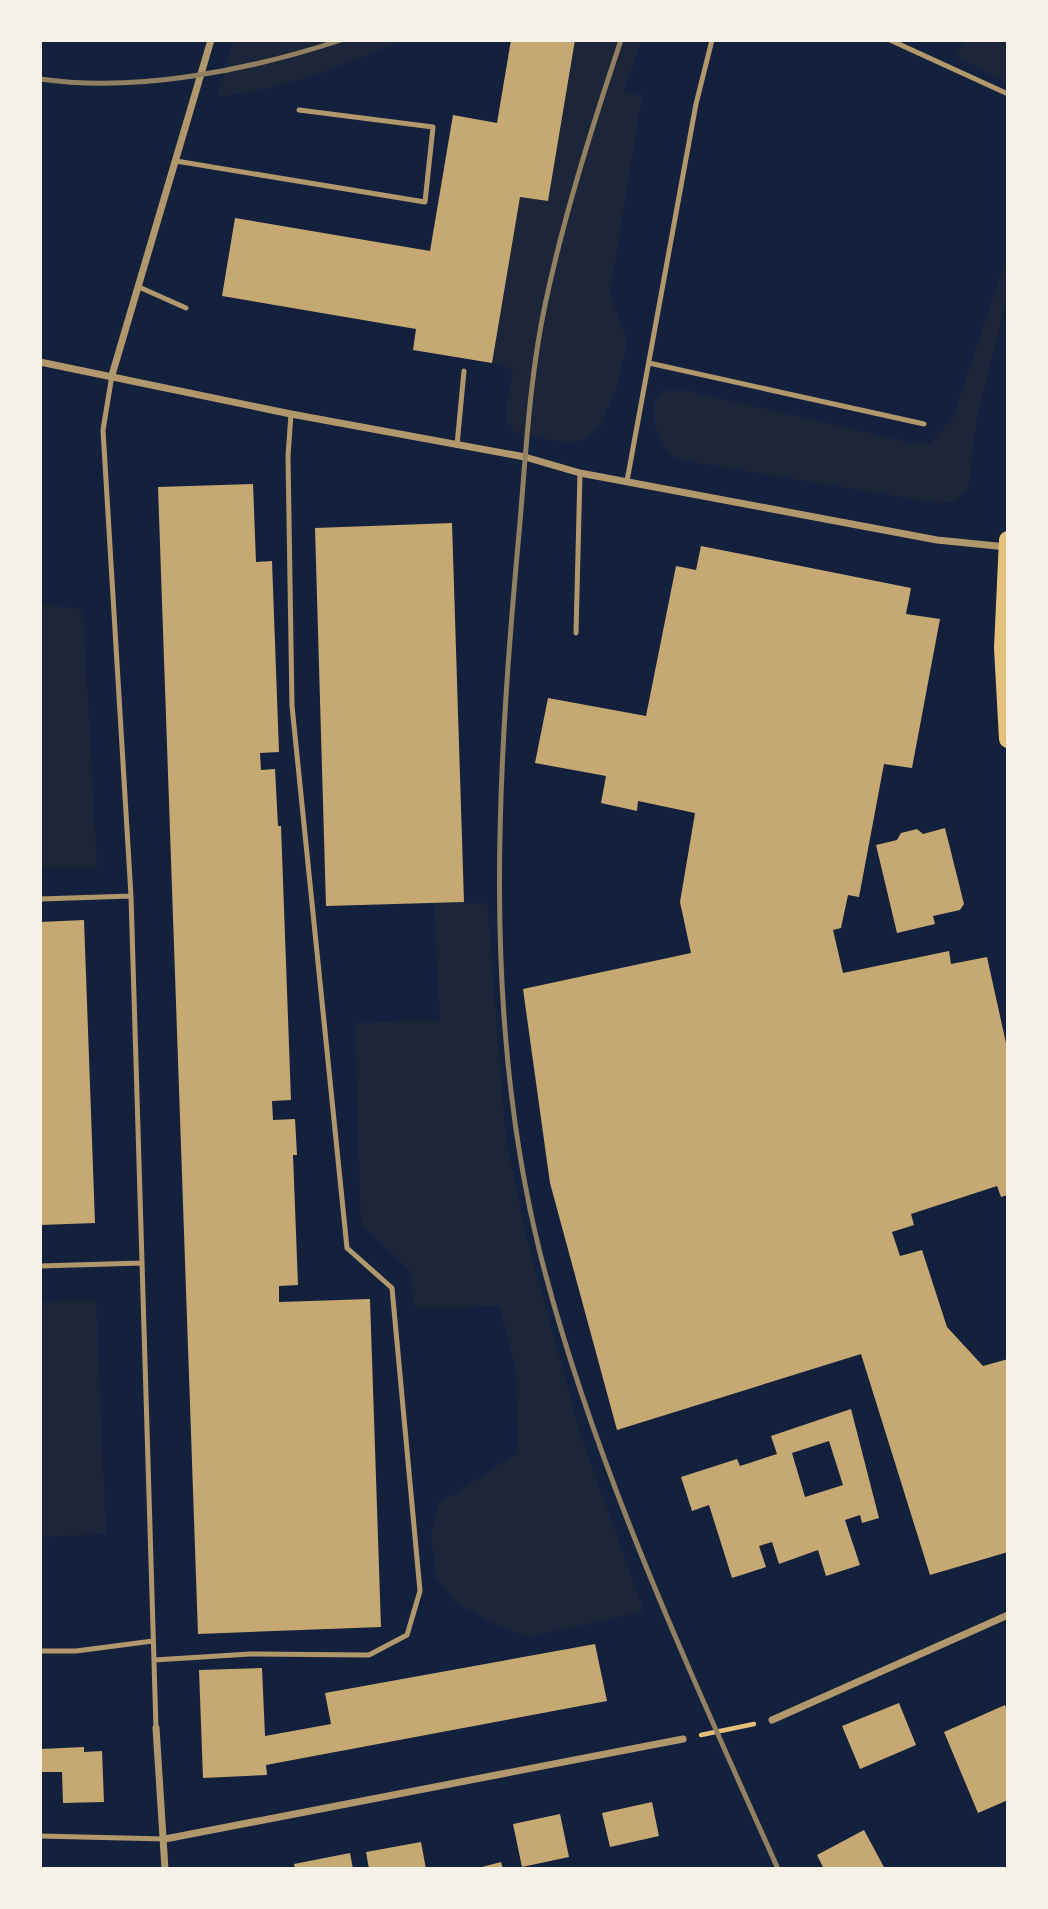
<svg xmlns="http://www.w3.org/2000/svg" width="1048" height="1909" font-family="Jost,sans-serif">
  <rect width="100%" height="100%" fill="#14213d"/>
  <path fill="#1d2539" d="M 234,40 L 403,40 C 353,62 271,94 217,96 Z
    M 575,40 L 642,40 L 623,91 L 642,96 L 610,293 L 627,343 L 616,390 L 601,424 L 586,439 L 569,443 L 520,435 L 507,424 L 506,408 L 513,369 L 492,363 L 520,197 L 548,201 Z
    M 964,40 L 1008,40 L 1008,84 L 955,56 Z
    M 1008,253 L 1008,296 L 977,418 L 968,490 L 952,502 L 939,503 L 700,463 C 694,462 684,462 678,459 C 657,447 652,421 655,400 L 663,391 L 683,390 L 912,443 L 929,444 L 953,418 Z
    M 40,603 L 83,610 L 97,867 L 40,868 Z
    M 434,903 L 487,903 L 506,1139 L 525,1231 L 581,1436 L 644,1611 L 528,1637 L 490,1622 L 457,1603 L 436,1578 L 431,1533 L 439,1503 L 518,1453 L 516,1369 L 500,1306 L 414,1308 L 411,1272 L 361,1224 L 355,1023 L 440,1020 Z
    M 96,1300 L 106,1534 L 40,1537 L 40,1302 Z"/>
  <path fill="#c6a872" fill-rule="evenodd" d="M 511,40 L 575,40 L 548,201 L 520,197 L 492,363 L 413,350 L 416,329 L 222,296 L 235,218 L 430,251 L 453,115 L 497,123 Z
    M 253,484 L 256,562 L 272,561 L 279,752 L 260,753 L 261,770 L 275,769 L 278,826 L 281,826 L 291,1100 L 272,1101 L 273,1120 L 295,1119 L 297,1155 L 293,1155 L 298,1285 L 279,1286 L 279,1302 L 370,1299 L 381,1627 L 198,1634 L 158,487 Z
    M 452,523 L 464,902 L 326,906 L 315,528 Z
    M 701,546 L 911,588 L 906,614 L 940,619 L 912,768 L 884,764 L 859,897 L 848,895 L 841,928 L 833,930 L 843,973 L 949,951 L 951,964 L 987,957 L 1008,1052 L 1008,1195 L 1001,1197 L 997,1186 L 911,1214 L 914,1225 L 892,1232 L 900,1256 L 922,1250 L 947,1327 L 983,1366 L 1008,1359 L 1008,1552 L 930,1575 L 861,1354 L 617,1430 L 550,1183 L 523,989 L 691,953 L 680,902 L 695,813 L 638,801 L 637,811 L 601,803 L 606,776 L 535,763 L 548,698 L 646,716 L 676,566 L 696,570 Z
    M 945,828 L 964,904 L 960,910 L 933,916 L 935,924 L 897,933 L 876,845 L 897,840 L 901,833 L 917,829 L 923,834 Z
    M 84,920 L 95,1223 L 40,1225 L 40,922 Z
    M 851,1409 L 879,1518 L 862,1523 L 860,1515 L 845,1520 L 860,1565 L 826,1576 L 818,1550 L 779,1564 L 772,1542 L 759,1546 L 766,1567 L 732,1578 L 709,1505 L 692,1511 L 681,1477 L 737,1459 L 740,1466 L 777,1454 L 771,1436 ZM 829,1441 L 843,1485 L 805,1497 L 792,1453 Z
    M 595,1644 L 607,1701 L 266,1765 L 267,1775 L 203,1778 L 199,1670 L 262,1668 L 265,1736 L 331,1724 L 325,1693 Z
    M 899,1703 L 916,1745 L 860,1769 L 842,1726 Z
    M 1005,1705 L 1008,1712 L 1008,1800 L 978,1813 L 944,1732 Z
    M 84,1747 L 84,1752 L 102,1751 L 104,1802 L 63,1803 L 62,1772 L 40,1772 L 40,1749 Z
    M 652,1802 L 659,1836 L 610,1847 L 602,1813 Z
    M 560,1814 L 569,1857 L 522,1867 L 513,1824 Z
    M 864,1830 L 885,1869 L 824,1869 L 817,1855 Z
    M 421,1842 L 426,1869 L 369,1869 L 366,1852 Z
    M 350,1853 L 353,1869 L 295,1869 L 294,1864 Z
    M 501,1862 L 503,1869 L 478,1869 L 478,1868 Z"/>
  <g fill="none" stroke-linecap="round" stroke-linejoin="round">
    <path stroke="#e5c07b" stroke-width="4.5" d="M 701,1735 L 754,1724"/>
    <path stroke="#b1986c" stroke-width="5" d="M 890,40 L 1008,94
      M 176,161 L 425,202 L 433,127 L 299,110
      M 139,287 L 186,308
      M 649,363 L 924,424
      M 112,375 L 103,430 L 131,896 L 156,1728
      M 457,445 L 464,371
      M 627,481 L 696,104 L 712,40
      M 576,633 L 580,473
      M 40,899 L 131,896
      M 40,1266 L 142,1263
      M 40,1651 L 76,1651 L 153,1641
      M 154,1660 L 250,1654 L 369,1655 L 407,1635 L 420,1591 L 392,1288 L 347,1248 L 292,706 L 288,456 L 291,414
      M 40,1836 L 165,1839"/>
    <path stroke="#b1986c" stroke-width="7" d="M 40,362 L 291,414 L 525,457 L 580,473 L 937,540 L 1007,547
      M 112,375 L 211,40
      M 772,1720 L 1008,1615
      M 156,1728 L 165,1869
      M 165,1839 L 683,1739"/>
    <path stroke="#e5c07b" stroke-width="18" d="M 1008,540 L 1003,648 L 1008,739"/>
    <path stroke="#918062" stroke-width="5" d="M 621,40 C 592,127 564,215 545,305 C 530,376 526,450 520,522 C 498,762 481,1013 539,1249 C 592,1462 689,1669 778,1869
      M 40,79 C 137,93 250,70 341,40"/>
  </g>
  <rect width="1048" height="1909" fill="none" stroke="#f6f1e7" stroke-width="84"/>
</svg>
